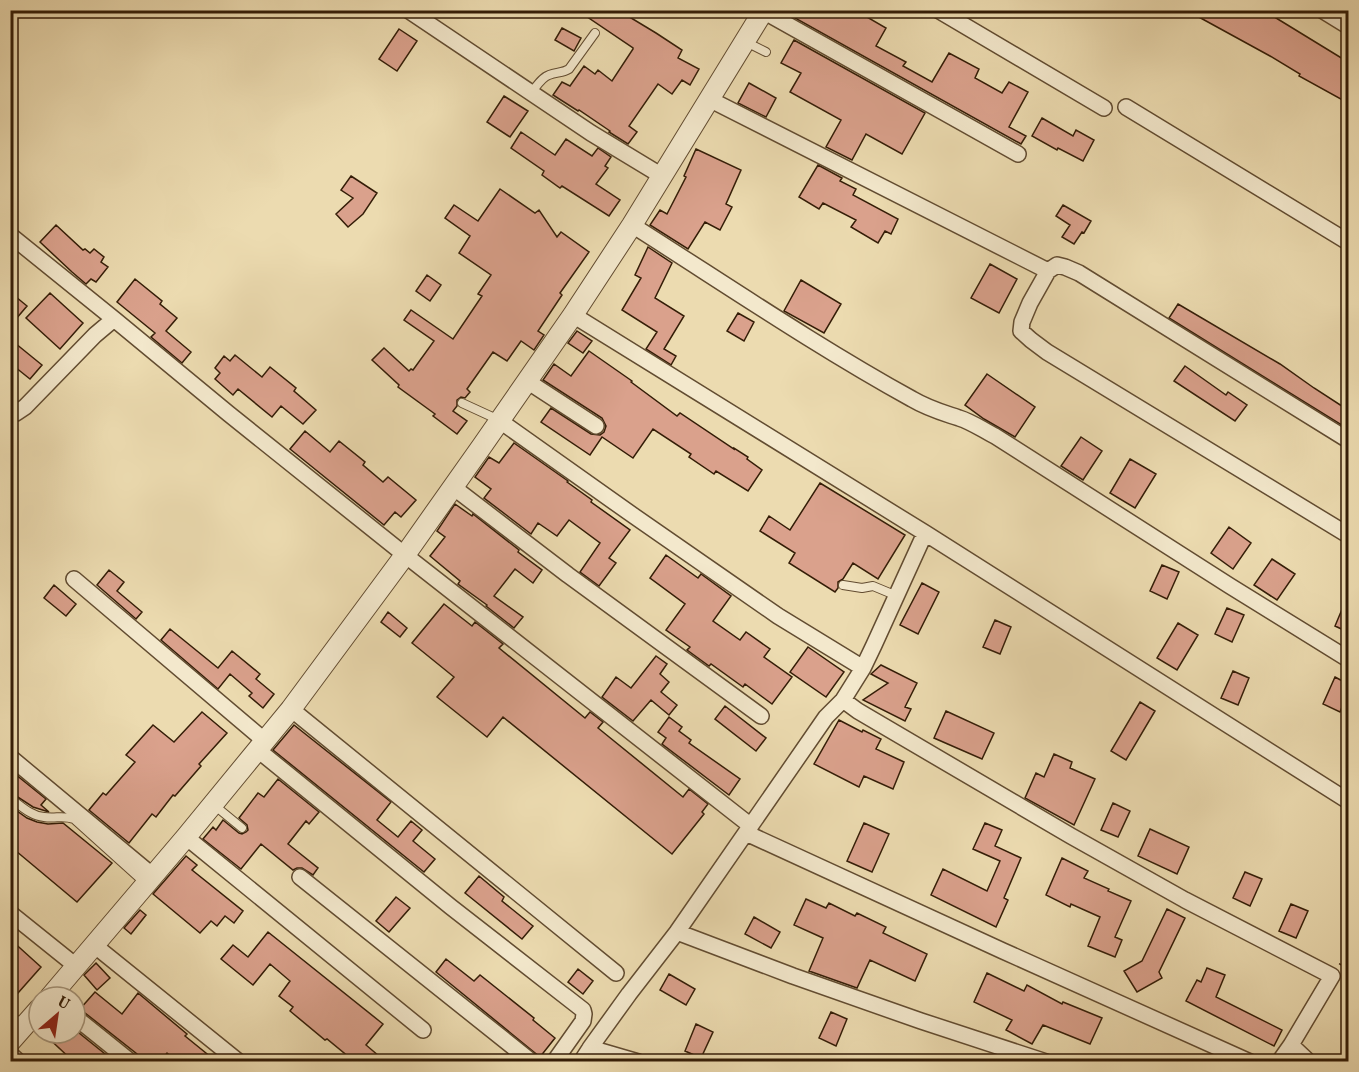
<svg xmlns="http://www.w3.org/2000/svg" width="1359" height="1072" font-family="Vollkorn,serif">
  <rect width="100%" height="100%" fill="#ecdbb0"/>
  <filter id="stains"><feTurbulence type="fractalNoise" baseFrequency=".00333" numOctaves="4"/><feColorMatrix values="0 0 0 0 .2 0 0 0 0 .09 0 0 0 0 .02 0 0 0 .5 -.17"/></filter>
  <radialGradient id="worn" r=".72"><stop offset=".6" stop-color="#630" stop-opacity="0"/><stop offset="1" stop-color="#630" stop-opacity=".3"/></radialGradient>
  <path fill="#daa18c" stroke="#341d07" stroke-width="1.5" d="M 577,10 L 618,10 L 656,33 L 682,50 L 678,58 L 699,69 L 690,85 L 682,80 L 672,94 L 658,84 L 629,126 L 637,132 L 628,144 L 609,132 L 610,131 L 579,110 L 578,111 L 553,95 L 562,82 L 570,86 L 584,66 L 595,74 L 598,70 L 612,81 L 633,49 L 633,48 Z
    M 800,10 L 855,10 L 886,28 L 876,46 L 906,62 L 903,66 L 932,82 L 949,53 L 979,69 L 975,78 L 1002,93 L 1009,82 L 1028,92 L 1009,127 L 1026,136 L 1021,144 L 795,18 Z
    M 1186,10 L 1263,10 L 1281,21 L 1348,62 L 1348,103 L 1299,76 L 1300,74 L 1270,56 Z
    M 562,28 L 581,38 L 574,51 L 555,40 Z
    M 399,29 L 417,41 L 397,71 L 379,59 Z
    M 794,40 L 925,113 L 902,154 L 866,134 L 852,160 L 826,147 L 841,120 L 790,92 L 801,73 L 781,63 Z
    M 749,83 L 776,98 L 766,117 L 738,103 Z
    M 504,96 L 528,111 L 510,137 L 487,122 Z
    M 1042,118 L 1073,136 L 1076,130 L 1094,140 L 1083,161 L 1058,148 L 1057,150 L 1032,136 Z
    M 521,132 L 555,155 L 566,139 L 592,156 L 598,148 L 611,157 L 605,166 L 608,168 L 596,184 L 620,200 L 609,216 L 562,186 L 560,188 L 542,175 L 544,171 L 511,148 Z
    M 696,149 L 741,170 L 726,204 L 732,207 L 720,230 L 705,222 L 688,249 L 650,225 L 660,210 L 667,214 L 686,177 L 684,176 Z
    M 818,165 L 842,178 L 840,181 L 856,189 L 853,195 L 898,219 L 891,234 L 885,231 L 878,243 L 851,227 L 856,220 L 823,203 L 819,209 L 799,197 Z
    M 351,176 L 377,193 L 363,214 L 348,227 L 336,214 L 353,198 L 341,190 Z
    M 500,189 L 535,213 L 539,210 L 557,237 L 561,232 L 589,252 L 560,293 L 562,295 L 538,331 L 544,335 L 534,350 L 521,341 L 507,361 L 493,352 L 467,389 L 470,392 L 465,398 L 461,397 L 457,400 L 457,406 L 453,411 L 467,421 L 457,434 L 433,416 L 435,414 L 398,387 L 399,385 L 372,360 L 384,348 L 409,371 L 411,369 L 413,370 L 434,341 L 404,320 L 411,310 L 453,339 L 482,296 L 478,294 L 491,275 L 459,253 L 470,236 L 445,218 L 454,205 L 478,221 Z
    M 1063,205 L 1091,221 L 1084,233 L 1082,232 L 1074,244 L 1062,237 L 1070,225 L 1056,216 Z
    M 56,225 L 83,250 L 85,249 L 90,253 L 94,249 L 104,257 L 101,262 L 108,267 L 96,282 L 91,279 L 86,284 L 72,272 L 40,242 Z
    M 648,247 L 672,263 L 655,298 L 684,316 L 664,349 L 676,356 L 671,365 L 646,349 L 657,332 L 622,310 L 641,278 L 635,275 Z
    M 990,264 L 1017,279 L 999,313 L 971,298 Z
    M 427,275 L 441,285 L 430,301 L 416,291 Z
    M 135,279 L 162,301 L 160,304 L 177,318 L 166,331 L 191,352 L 182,363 L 151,337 L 155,333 L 117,302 Z
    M 801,280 L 841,304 L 824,333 L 784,311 Z
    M 10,292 L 27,306 L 10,326 Z
    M 50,293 L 83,323 L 60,349 L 26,318 Z
    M 1178,304 L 1280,364 L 1314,388 L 1348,410 L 1348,429 L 1169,318 Z
    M 738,313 L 754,322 L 744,341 L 727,331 Z
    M 577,331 L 592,341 L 583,353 L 568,343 Z
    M 10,339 L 42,365 L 30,379 L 10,363 Z
    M 589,351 L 632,381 L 631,382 L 677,416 L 680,413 L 734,449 L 734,448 L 748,457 L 747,459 L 762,470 L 748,491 L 716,471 L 714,474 L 689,457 L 691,454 L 653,429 L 633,458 L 602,437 L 590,455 L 541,422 L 551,408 L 591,434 L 600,435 L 604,432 L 606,426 L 602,418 L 543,380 L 554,364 L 571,376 Z
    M 235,355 L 262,377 L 270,367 L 296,388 L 294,391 L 316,410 L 303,424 L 281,406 L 272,417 L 238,389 L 233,395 L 215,379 L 220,373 L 215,368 L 224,356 L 230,361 Z
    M 1185,366 L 1226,395 L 1228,392 L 1247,405 L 1235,421 L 1174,381 Z
    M 987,374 L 1035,407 L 1015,437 L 984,419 L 965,405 Z
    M 305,431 L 330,452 L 339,441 L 365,462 L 363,465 L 383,482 L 388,477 L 416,500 L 401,517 L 395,512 L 384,525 L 290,449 Z
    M 1081,437 L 1102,451 L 1083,480 L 1061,466 Z
    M 514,443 L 568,481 L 567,482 L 592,500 L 591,502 L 630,530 L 609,558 L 616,563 L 599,586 L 580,572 L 600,543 L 569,520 L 557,536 L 538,523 L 531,534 L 484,498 L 491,489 L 475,477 L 489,457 L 499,463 Z
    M 1130,459 L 1156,474 L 1135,508 L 1110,493 Z
    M 820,483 L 905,535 L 878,579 L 853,563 L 843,579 L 838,582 L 838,588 L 835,592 L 789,563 L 795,553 L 760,531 L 769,516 L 790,530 Z
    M 455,504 L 472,516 L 473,514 L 519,550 L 518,552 L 542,570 L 533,583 L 515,569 L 494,596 L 523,617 L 514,628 L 486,606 L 487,605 L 458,584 L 460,581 L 430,556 L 445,537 L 437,531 Z
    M 1229,527 L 1251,543 L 1233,569 L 1211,553 Z
    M 666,555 L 698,578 L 701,574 L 731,596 L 713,621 L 740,640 L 746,632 L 770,649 L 764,657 L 792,677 L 772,704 L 745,684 L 743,687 L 711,664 L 709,666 L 687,650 L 690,647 L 666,630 L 685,604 L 650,578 Z
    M 1272,559 L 1295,574 L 1277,600 L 1254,585 Z
    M 1162,565 L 1179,572 L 1167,599 L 1150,591 Z
    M 109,570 L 124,582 L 117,591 L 142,612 L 136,619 L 97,585 Z
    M 922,583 L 939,592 L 918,634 L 900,625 Z
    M 54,585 L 76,604 L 66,616 L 44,598 Z
    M 1348,595 L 1348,632 L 1335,626 Z
    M 444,604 L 472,626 L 475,622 L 503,644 L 499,648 L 585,718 L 590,712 L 603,722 L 598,728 L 683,797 L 689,789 L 708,804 L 702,812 L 704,814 L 672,854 L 503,717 L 487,737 L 437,697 L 454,677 L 412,643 Z
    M 1227,608 L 1244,615 L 1232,642 L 1215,634 Z
    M 388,612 L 407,628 L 400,637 L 381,622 Z
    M 995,620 L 1011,627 L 1000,654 L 983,647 Z
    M 1178,623 L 1198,635 L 1177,670 L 1157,658 Z
    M 170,629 L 218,668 L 232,651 L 260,674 L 256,679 L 274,694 L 263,708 L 249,696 L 252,693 L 230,674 L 218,689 L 161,640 Z
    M 808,647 L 844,672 L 826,697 L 790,672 Z
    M 656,656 L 667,664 L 660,674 L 669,682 L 661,692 L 677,705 L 669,715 L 651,700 L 633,721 L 602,697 L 616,677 L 631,688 Z
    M 881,665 L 917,683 L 905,707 L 911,709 L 905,721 L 863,700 L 888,683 L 871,674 Z
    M 1233,671 L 1249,678 L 1238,705 L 1221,698 Z
    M 1335,677 L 1348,684 L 1348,692 L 1340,712 L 1323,704 Z
    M 1140,702 L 1155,711 L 1126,760 L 1111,751 Z
    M 725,706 L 766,738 L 756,751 L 715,719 Z
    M 946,711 L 994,733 L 982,759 L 934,738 Z
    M 202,712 L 227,733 L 199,764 L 201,766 L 175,796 L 173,795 L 156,817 L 152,814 L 129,843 L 89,810 L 103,793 L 106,795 L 135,762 L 126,755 L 153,725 L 174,742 Z
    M 669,717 L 682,727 L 679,731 L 691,740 L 689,743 L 740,779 L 729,795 L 662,744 L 666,738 L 658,732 Z
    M 839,720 L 862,732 L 863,730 L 881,739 L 876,749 L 904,762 L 893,789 L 864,776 L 859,787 L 814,764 Z
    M 294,725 L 391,802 L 377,820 L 398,837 L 411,821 L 422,830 L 413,841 L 435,859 L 424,872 L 273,750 Z
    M 1054,754 L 1072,762 L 1070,768 L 1095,779 L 1074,825 L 1025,798 L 1036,773 L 1044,777 Z
    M 10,770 L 46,799 L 41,805 L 49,812 L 33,807 L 10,792 Z
    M 278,779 L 319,812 L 309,824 L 306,821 L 288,844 L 318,868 L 313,875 L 302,868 L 297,868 L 293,870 L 261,844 L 241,869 L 203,839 L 213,827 L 216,830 L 223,820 L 239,833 L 242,834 L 246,832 L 248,830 L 247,825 L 239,818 L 258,793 L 264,797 Z
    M 1113,803 L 1130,811 L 1118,837 L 1101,830 Z
    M 10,806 L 27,818 L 37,822 L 48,824 L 63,823 L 112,863 L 77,902 L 10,846 Z
    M 864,823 L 889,834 L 872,872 L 847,861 Z
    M 985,823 L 1002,830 L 995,846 L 1021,858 L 1004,898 L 1008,900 L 996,927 L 931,895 L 943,869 L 987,891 L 1000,861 L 973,849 Z
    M 1150,829 L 1189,847 L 1177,874 L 1138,856 Z
    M 186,856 L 197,865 L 192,870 L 243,911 L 234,923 L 225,916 L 217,926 L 211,921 L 200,933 L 153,894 Z
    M 1062,858 L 1088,871 L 1084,878 L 1109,889 L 1108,891 L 1131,901 L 1115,937 L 1122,940 L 1115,957 L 1088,946 L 1100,917 L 1071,904 L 1070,907 L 1046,895 Z
    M 1245,872 L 1262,879 L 1250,906 L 1233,898 Z
    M 479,876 L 504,897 L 502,901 L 533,926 L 522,939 L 465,893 Z
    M 396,897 L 410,908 L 389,932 L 376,921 Z
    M 806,899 L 826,908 L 829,903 L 855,916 L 857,913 L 886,927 L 883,933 L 927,954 L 915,981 L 870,960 L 857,988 L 809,971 L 823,938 L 794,925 Z
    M 1291,904 L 1308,911 L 1296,938 L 1279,931 Z
    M 1167,909 L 1185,918 L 1159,972 L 1162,978 L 1137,992 L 1124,971 L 1142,961 Z
    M 140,910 L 146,915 L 131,934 L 124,928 Z
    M 754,917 L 780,932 L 771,948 L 745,934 Z
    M 268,932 L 383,1024 L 366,1045 L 386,1062 L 355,1062 L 327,1039 L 325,1040 L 290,1011 L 293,1007 L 279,996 L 290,981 L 270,964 L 253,985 L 221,959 L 233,945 L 248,957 Z
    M 10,939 L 41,967 L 10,1002 Z
    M 446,959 L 474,981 L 480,975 L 534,1018 L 533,1020 L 555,1038 L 540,1057 L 436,972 Z
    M 96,963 L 110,978 L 97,990 L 84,975 Z
    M 1207,968 L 1225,975 L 1216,997 L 1282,1030 L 1274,1046 L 1186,1001 L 1197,980 L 1201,982 Z
    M 578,969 L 593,981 L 583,994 L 568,982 Z
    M 987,973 L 1024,991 L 1027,985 L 1062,1004 L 1063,1002 L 1102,1018 L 1090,1044 L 1043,1025 L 1032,1044 L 1006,1030 L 1012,1020 L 974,1002 Z
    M 669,974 L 695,989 L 686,1005 L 660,990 Z
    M 95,992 L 122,1014 L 138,993 L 187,1034 L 185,1036 L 217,1062 L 177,1062 L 167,1053 L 160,1062 L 140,1062 L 137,1054 L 80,1009 Z
    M 831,1012 L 847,1019 L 836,1046 L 819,1038 Z
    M 696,1024 L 713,1032 L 701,1058 L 685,1051 Z
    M 43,1033 L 79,1033 L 115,1062 L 74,1062 Z"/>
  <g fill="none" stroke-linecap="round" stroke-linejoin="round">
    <g stroke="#624c31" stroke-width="10">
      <path id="service" d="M 746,42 L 766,52
        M 531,93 C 536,87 542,77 549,75 C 556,72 563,73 569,69 L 595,33
        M 462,403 L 499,420
        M 843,585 L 862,588 L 873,586 L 897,596
        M 10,798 C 21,806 31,816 44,817 C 55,819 63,815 74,819 L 145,883
        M 214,805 L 242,828
        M 10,1015 L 23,1025"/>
    </g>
    <g stroke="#624c31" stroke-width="18">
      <path id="minor" d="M 408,10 L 591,133 L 662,176
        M 938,10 L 1104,108
        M 1322,10 L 1348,26
        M 763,11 L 1018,154
        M 709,99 L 1048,271
        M 1126,107 L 1348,242
        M 632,225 C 725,284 816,346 912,399 C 929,409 941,412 959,418 C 972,422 983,430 995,436 L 1230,586 L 1348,659
        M 10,235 L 114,319 L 229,414 L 405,555 L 751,826
        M 573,315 L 925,533 L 1348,801
        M 527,381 L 596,426
        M 10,414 L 16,413 L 25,407 L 95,335 L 114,319
        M 500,421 L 634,516 L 778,616 L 863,668 L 874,645 L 925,533
        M 1348,440 L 1079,273 L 1065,267 L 1057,265 L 1048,271 L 1030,303 L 1022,322 L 1021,331 L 1031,340 L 1047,352 L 1348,535
        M 453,487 L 568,575 L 761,716
        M 74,579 L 265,741
        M 863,668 L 843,700 L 858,711 L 1071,836 L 1185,900 L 1332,976 L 1291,1045 L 1279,1062
        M 291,709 L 616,973
        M 258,750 L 451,907 L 583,1010 L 584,1014 L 583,1021 L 554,1062
        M 10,757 L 153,876
        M 746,833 L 1003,951 L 1250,1062
        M 186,837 L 423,1030
        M 300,877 L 532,1062
        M 10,913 L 76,966
        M 677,932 L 793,976 L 921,1021 L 1046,1062
        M 94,945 L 239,1062
        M 75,1017 L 131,1062
        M 1291,1045 L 1309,1062
        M 10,1054 L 19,1062
        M 581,1062 L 590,1048
        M 638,1062 L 590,1048 L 629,994 L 677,932 L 826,717 L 843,700"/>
    </g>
    <g stroke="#624c31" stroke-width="22">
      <path id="tertiary" d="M 50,997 L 186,837 L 291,709 L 405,555 L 482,446 L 573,315 L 632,225 L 764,10
        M 10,1042 L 39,1009"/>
    </g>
    <path stroke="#341d07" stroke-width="3" stroke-dasharray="1.5 3" stroke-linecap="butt" d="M 1340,965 L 1348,951"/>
    <use href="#service" stroke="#f3e8cc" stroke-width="8"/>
    <use href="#minor" stroke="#f3e8cc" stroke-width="15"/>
    <use href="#tertiary" stroke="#f3e8cc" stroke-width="20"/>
  </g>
  <rect width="1359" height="1072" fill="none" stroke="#ecdbb0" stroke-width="36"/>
  <rect x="12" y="12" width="1335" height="1048" fill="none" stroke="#341d07" stroke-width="3"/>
  <rect x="18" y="18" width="1323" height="1036" fill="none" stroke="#341d07" stroke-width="1.5"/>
  <g transform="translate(57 1015) rotate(29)"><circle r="28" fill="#f3e8cc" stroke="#a7977d" stroke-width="1.5"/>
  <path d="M0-4.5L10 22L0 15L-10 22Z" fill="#8f2418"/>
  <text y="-9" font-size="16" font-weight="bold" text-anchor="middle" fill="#341d07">U</text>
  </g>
  <rect width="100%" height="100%" filter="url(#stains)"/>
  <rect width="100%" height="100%" fill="url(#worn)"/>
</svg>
